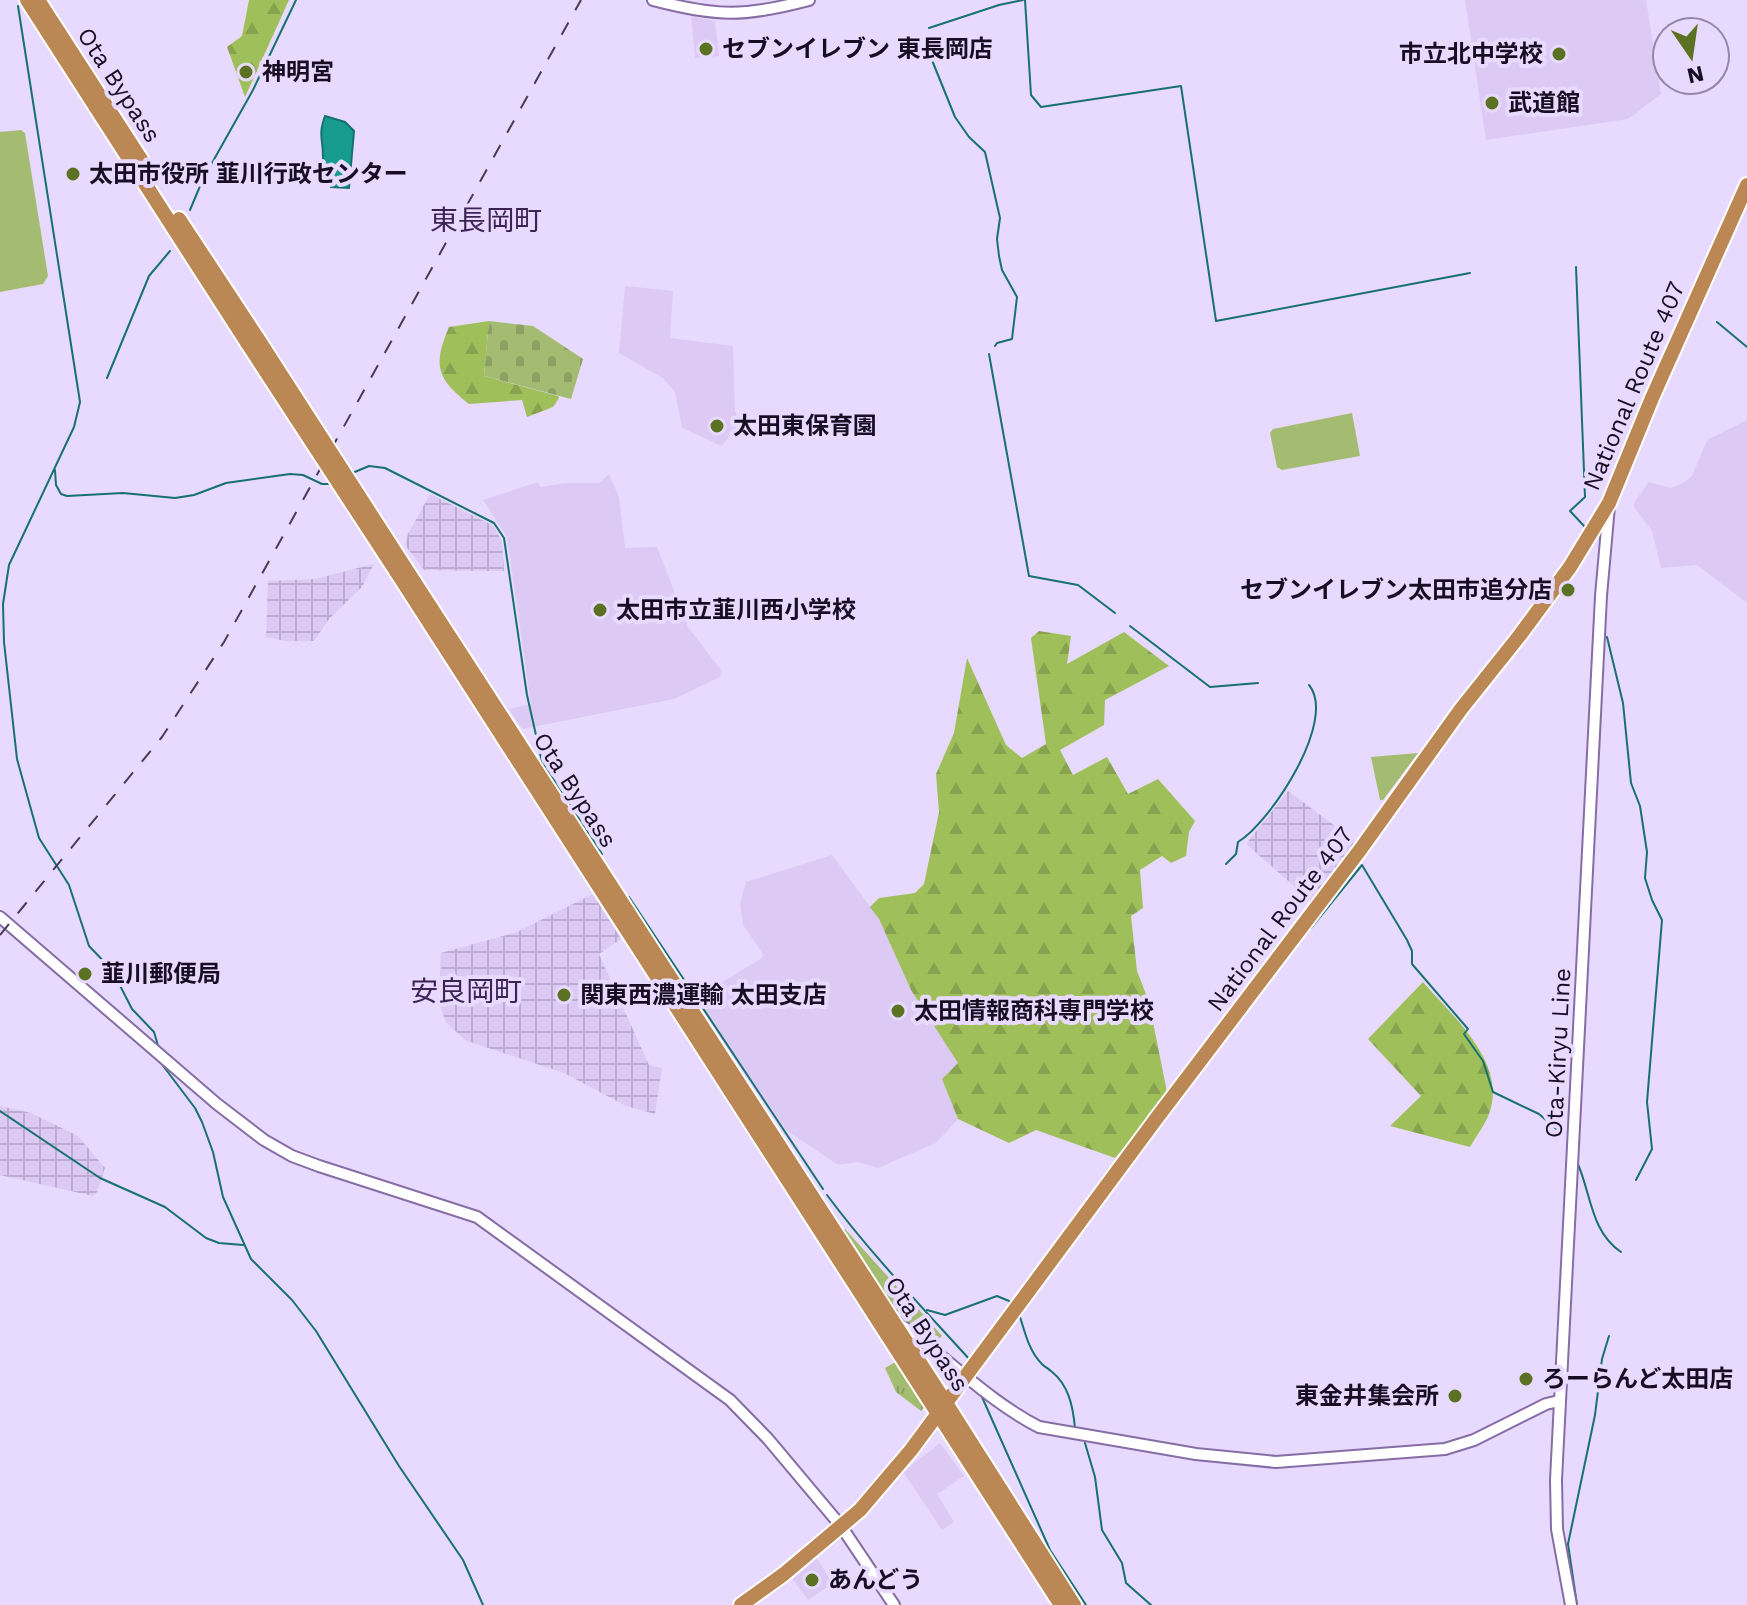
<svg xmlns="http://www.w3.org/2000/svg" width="1747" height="1605" font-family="'Work Sans','Noto Sans JP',sans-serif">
  <defs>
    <pattern id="industrial-grid" width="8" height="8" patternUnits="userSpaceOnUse" patternTransform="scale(2)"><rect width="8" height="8" fill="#dccaf5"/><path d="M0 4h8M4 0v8" fill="none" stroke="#bcacd2"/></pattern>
    <pattern id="grass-tufts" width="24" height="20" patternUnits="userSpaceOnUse" patternTransform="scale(2)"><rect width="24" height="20" fill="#a3bc71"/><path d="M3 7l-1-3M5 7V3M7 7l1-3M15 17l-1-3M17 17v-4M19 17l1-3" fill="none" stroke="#8ca062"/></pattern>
    <pattern id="forest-firs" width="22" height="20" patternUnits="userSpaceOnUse" patternTransform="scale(2)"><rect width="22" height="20" fill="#9fbf5b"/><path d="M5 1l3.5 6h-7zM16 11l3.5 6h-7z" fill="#88a34f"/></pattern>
    <pattern id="cemetery-stones" width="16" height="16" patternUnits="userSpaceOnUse" patternTransform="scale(2)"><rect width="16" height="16" fill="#a3bc71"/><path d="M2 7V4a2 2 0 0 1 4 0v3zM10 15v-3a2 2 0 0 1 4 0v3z" fill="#8ca062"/></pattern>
  </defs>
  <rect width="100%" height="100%" fill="#e8d9ff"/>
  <path fill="#dccaf5" d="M 1465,0 L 1646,0 L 1661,94 L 1628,119 L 1486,140 Z
    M 691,16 L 715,21 L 719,56 L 695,58 Z
    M 625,286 L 673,291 L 670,338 L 733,346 L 735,411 L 741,422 L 722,446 L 682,428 L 675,392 L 663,378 L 619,353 Z
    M 1747,420 L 1747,603 L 1697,565 L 1661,568 L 1652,531 L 1634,507 L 1635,501 L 1649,482 L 1671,488 L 1685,482 L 1692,476 L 1707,440 Z
    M 609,474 L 619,497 L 625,548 L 657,547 L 688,627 L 721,670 L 720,677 L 674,699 L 522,729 L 509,709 L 531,704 L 507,537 L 483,500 L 538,482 L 540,487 L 566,483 L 599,483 Z
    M 832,855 L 879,919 L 911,990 L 959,1063 L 942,1079 L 958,1119 L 936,1143 L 878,1168 L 858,1162 L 838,1165 L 786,1130 L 696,998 L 762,958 L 763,954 L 743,925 L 740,904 L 746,882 Z
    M 940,1443 L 964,1476 L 937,1494 L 954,1522 L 942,1530 L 903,1472 Z
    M 815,1556 L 833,1583 L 808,1600 L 791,1577 Z"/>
  <path fill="url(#industrial-grid)" d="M 430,494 L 494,526 L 502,542 L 504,571 L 424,570 L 405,545 L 408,534 Z
    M 374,564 L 362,587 L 329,619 L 314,641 L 285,641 L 266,637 L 268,581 L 315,579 Z
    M 1288,791 L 1358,843 L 1311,901 L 1246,844 Z
    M 593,894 L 621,939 L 599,954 L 649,1065 L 662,1068 L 655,1114 L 626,1106 L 564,1073 L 467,1041 L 446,1023 L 440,1005 L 441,953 L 517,932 Z
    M 0,1106 L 31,1113 L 78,1136 L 105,1168 L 97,1192 L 93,1196 L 0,1175 Z"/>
  <path fill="url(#grass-tufts)" d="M 845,1229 L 909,1300 L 895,1315 L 840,1232 Z
    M 914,1304 L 942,1336 L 932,1345 L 898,1318 Z
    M 897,1361 L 925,1406 L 921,1411 L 896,1392 L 885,1368 Z"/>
  <path fill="url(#forest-firs)" d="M 249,0 L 289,0 L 245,97 L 227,47 L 242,36 Z
    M 489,321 L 484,376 L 558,396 L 559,398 L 553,407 L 527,417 L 522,400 L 469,404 C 436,378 433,365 449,327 Z
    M 1039,631 L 1071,636 L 1067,664 L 1124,632 L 1169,666 L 1105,700 L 1104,725 L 1060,750 L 1073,775 L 1107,757 L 1128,794 L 1158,779 L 1195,821 L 1189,832 L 1186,856 L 1171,863 L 1162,856 L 1140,870 L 1143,908 L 1131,916 L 1137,971 L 1149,1002 L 1167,1092 L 1147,1121 L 1115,1158 L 1036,1130 L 1009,1143 L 958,1119 L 942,1079 L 958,1063 L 911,990 L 879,919 L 870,907 L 879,898 L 915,893 L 924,884 L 939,812 L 936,774 L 954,733 L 967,658 L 1006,745 L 1022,758 L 1046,744 L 1031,638 Z
    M 1423,982 C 1453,1017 1508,1063 1489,1114 C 1485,1125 1476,1136 1470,1147 L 1390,1126 L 1421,1096 L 1368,1039 Z"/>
  <path fill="url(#cemetery-stones)" d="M 489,321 L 533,326 L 583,359 L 571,399 L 484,376 Z"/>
  <path fill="#a3bc71" d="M 21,130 L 25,133 L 48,276 L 43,284 L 0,292 L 0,132 Z
    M 1352,413 L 1360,456 L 1282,470 L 1277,467 L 1270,433 L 1273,429 Z
    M 1418,753 L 1383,800 L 1380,800 L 1371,757 Z"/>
  <path fill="#179b8e" stroke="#17716e" stroke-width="2" d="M 325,116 L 345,122 L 354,131 L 349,188 L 331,187 L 329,178 L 324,178 C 322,170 324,165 323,157 C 323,138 318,135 325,116 Z"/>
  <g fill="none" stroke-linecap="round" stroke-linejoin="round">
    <path stroke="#17716e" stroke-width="2" d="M 1025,0 L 1031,95 L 1041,107 L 1181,86 L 1216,321 L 1470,273
      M 18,6 L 80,402 L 74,427 L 9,565 L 3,604 L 4,642 L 17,759 L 39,838 L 69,885 L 89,946 L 112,970 L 132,1009 L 154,1032 L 159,1049
      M 929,28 L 999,5 L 1023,0
      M 923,38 L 955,117 L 969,137 L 985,152 L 1000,218 L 997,239 L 999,256 L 1002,270 L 1017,297 L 1012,339 L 997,343 L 995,346
      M 190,210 L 203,179 L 253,90 L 296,0
      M 1576,267 L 1585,497 L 1570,511 L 1585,527
      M 1717,322 L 1747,347
      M 989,354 L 1029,576 L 1078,585 L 1115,613
      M 107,378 L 149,276 L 170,251
      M 55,470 L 56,485 L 61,494 L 67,496 L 123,493 L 175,498 L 194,495 L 226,483 L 290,474 L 303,475 L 322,484 L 330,484
      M 350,474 L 369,466 L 385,468 L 494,523 L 504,538 L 527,695 L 542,762 L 602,854
      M 1130,626 L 1210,687 L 1258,683
      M 1607,637 L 1623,703 L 1631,783 L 1640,806 L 1647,852 L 1645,878 L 1652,900 L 1662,920 L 1647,1102 L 1652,1149 L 1636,1180
      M 1226,864 L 1236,854 L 1238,842 C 1270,823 1338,720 1309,685
      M 629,897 L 823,1189
      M 1311,928 L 1362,865 L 1407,940 L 1412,951 L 1412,964 L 1468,1029 L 1464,1034 L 1483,1061 L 1493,1092 L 1539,1114 L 1561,1133
      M 161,1063 L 195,1108 L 202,1122 L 213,1152 L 223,1197 L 251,1259 L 292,1300 L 316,1331 L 399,1466 L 463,1560 L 483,1605
      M 0,1111 L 100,1178 L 165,1207 L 206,1238 L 219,1243 L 243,1245
      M 1577,1162 C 1591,1192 1590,1231 1621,1252
      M 827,1195 C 871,1254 921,1306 970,1360
      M 927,1310 L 945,1315 L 997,1296 L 1009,1301
      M 1020,1317 C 1025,1332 1029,1351 1041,1363 C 1042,1365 1049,1369 1051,1371 C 1069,1385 1073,1407 1075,1428
      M 982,1397 L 1050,1550 L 1086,1605
      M 1085,1443 L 1095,1477 L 1102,1530 L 1122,1563 L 1126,1583 L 1151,1605
      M 1577,1605 L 1568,1544 L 1595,1415 L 1602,1359 L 1609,1336"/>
    <g stroke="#866da6" stroke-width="14">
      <path id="secondary" d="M 653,0 C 717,17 745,17 809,0
        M 0,917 L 217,1104 L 264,1140 L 292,1156 L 319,1166 L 477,1217 L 730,1400 L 768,1439 L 841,1526 L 894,1605
        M 895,1321 C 944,1354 986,1400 1039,1427 L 1196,1454 L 1276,1462 L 1445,1449 L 1474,1440 L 1546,1404 L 1559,1401
        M 1571,1605 L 1557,1529 L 1556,1480 L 1601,596 L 1609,506"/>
    </g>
    <g stroke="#fff" stroke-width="18">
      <path id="highway" d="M 27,0 L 248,344
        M 38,0 L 142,161
        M 179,219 L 258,339
        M 404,566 L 946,1403 L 1074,1605
        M 396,571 L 1061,1605
        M 741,1605 L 784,1574 L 860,1510 L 911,1450 L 1156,1119 L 1360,850 L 1461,709 L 1520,635 L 1570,567 L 1609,503 L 1652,398 L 1747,185"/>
    </g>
    <use href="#secondary" stroke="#fff" stroke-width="10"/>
    <use href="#highway" stroke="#ba8755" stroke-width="14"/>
    <path stroke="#473c55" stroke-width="2" stroke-dasharray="14 14" stroke-linecap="butt" d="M 0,935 L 162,737 L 224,642 L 581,0"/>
    <g stroke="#fff" stroke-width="18" stroke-linecap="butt">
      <path id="highway-bridge" d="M 258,339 L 404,566
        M 248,344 L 396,571"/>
    </g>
    <use href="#highway-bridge" stroke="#ba8755" stroke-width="14"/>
  </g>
  <g fill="#5b7222" stroke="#e8d9ff" stroke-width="3">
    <circle cx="706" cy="49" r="8"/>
    <circle cx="1559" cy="54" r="8"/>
    <circle cx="246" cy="72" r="8"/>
    <circle cx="1492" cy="103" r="8"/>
    <circle cx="73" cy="174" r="8"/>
    <circle cx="717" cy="426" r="8"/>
    <circle cx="1568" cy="590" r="8"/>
    <circle cx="600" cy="610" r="8"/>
    <circle cx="85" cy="974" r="8"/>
    <circle cx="564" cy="995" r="8"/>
    <circle cx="898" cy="1011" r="8"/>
    <circle cx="1526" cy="1379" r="8"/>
    <circle cx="1455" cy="1396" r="8"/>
    <circle cx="812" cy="1580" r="8"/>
  </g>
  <g text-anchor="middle" stroke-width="8" stroke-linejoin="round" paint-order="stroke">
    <g font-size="24" font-weight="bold" fill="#180e24" stroke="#e8d9ff" text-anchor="start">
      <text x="722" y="57">セブンイレブン 東長岡店</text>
      <text x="1543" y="62" text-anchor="end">市立北中学校</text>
      <text x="262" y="80">神明宮</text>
      <text x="1508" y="111">武道館</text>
      <text x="89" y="182">太田市役所 韮川行政センター</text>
      <text x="733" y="434">太田東保育園</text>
      <text x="1552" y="598" text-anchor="end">セブンイレブン太田市追分店</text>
      <text x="616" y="618">太田市立韮川西小学校</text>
      <text x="101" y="982">韮川郵便局</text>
      <text x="580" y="1003">関東西濃運輸 太田支店</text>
      <text x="914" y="1019">太田情報商科専門学校</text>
      <text x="1542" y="1387">ろーらんど太田店</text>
      <text x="1439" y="1404" text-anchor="end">東金井集会所</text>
      <text x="828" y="1588">あんどう</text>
    </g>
    <g font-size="24" fill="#180e24" stroke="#e8d9ff">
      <text transform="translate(119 85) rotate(57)" y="8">Ota Bypass</text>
      <text transform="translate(1634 386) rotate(-67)" y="8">National Route 407</text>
      <text transform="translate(575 790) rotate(57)" y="8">Ota Bypass</text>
      <text transform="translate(1280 919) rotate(-53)" y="8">National Route 407</text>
      <text transform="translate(1558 1053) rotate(-87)" y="8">Ota-Kiryu Line</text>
      <text transform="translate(927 1334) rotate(57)" y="8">Ota Bypass</text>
    </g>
    <g font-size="28" fill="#3c2356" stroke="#e8d9ff">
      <text x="486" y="230">東長岡町</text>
      <text x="466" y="1001">安良岡町</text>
    </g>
  </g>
  <g transform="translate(1691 56) rotate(167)"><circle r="38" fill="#e8d9ff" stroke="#9588a7" stroke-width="2"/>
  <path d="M0-6L14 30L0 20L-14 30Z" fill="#5b7222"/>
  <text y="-12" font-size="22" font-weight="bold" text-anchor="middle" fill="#180e24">N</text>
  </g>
</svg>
